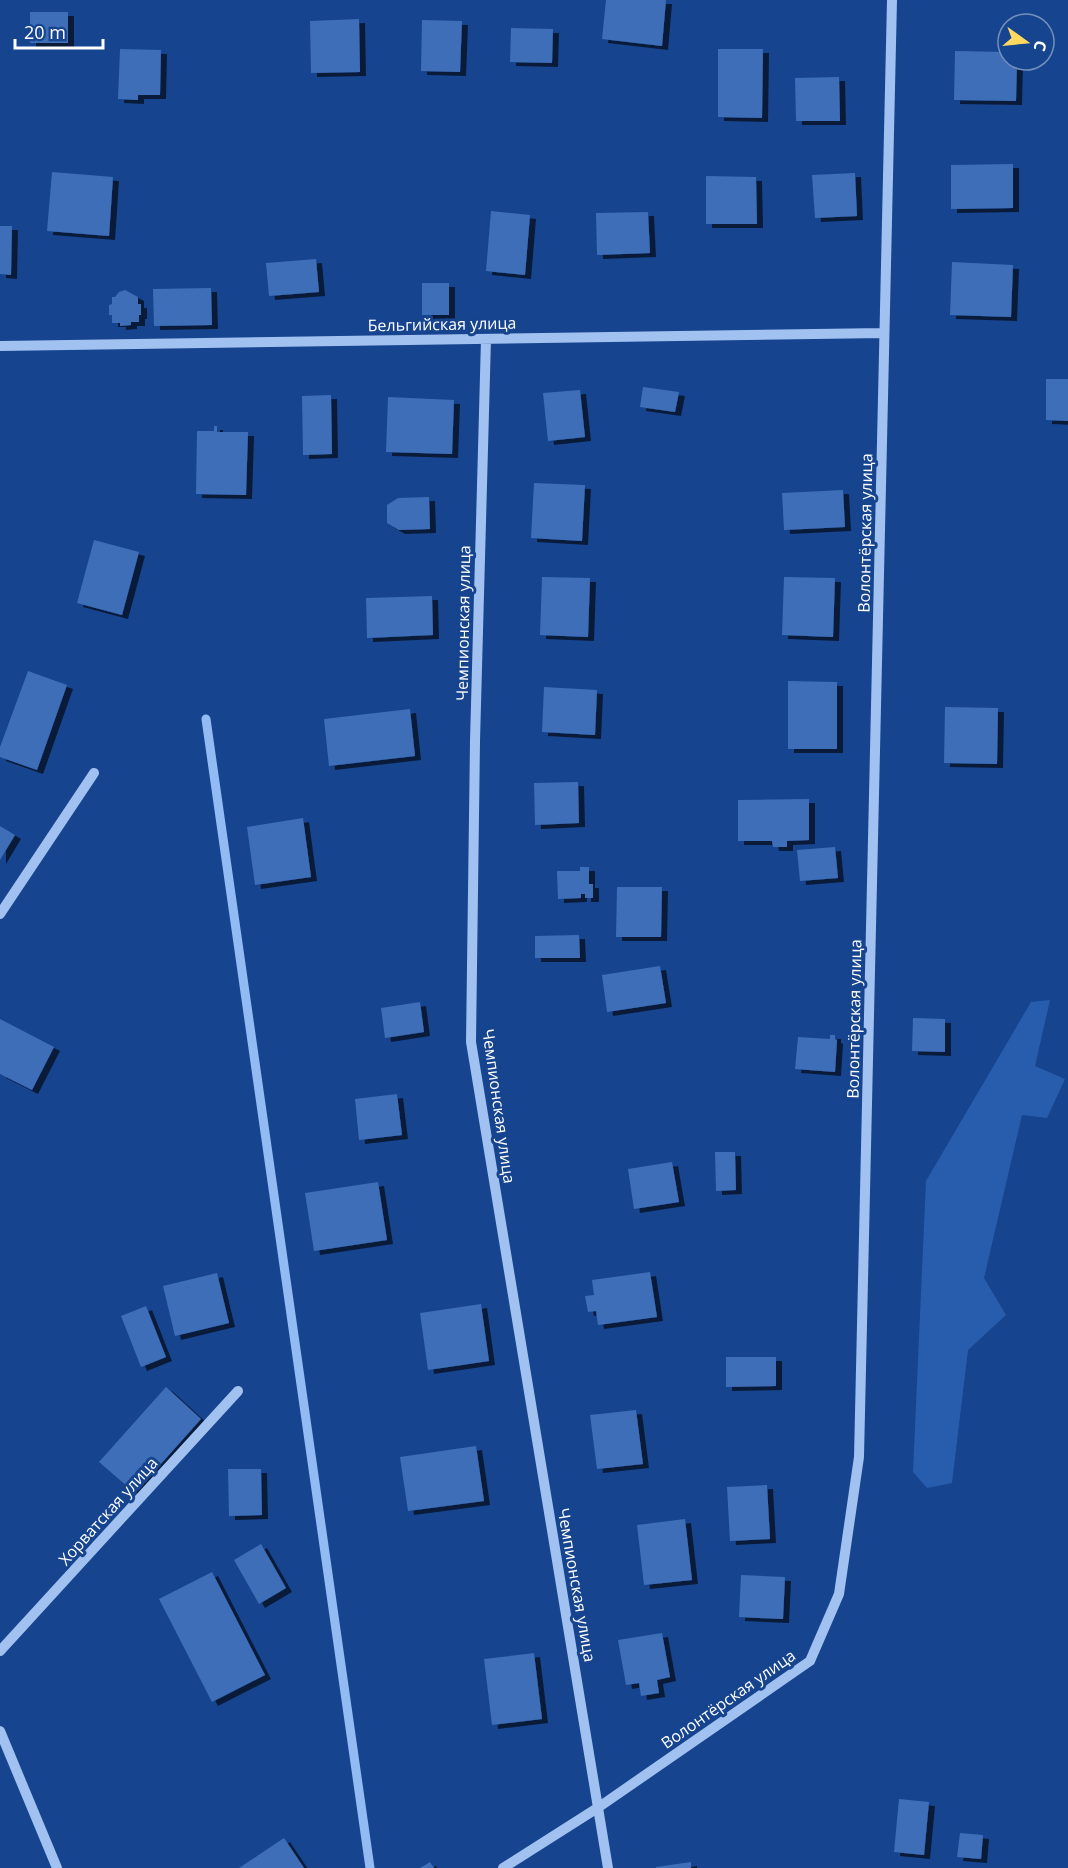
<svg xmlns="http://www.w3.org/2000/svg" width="1068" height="1868" font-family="'Open Sans',sans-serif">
  <defs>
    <filter id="shadow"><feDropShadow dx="6" dy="4" stdDeviation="0" flood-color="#0009"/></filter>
  </defs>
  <rect width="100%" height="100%" fill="#16448f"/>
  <path fill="#285dad" d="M 1050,1000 L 1035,1066 L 1065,1079 L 1047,1118 L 1022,1115 L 984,1278 L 1006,1315 L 968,1350 L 952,1483 L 927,1488 L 913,1472 L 926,1181 L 1031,1002 Z"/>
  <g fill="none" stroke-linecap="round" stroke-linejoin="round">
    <path stroke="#93bbf3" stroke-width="9" d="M 206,719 L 370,1868"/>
  </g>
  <path fill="#3e6eb7" filter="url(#shadow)" d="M 606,0 L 666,0 L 662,46 L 602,39 Z
    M 30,12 L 68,12 L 68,43 L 30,43 Z
    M 359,19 L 360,72 L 311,73 L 310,21 Z
    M 422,20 L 462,21 L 460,72 L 421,71 Z
    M 511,28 L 553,29 L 552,63 L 510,62 Z
    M 120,49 L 161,50 L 160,95 L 138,95 L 138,100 L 118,99 Z
    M 718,49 L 763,49 L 762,118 L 718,117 Z
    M 955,51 L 1008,52 L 1008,60 L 1017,60 L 1016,101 L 954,100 Z
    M 839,77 L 840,121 L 796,121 L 795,78 Z
    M 1013,164 L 1013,208 L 951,209 L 951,165 Z
    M 52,172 L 113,177 L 109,236 L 47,231 Z
    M 855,173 L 857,216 L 815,218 L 812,175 Z
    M 706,176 L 756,177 L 757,224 L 706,224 Z
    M 491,211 L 530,215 L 525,275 L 486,271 Z
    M 648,212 L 650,253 L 597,255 L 596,213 Z
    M 0,226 L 12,226 L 11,275 L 0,274 Z
    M 316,259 L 319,292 L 269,296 L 266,263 Z
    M 952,262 L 1013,265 L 1011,317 L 950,315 Z
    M 422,283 L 449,283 L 449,315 L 422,315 Z
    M 211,288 L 212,325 L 154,326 L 153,289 Z
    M 125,290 L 138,297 L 138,304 L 141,304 L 141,315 L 139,315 L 139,322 L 131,322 L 131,325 L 120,326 L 120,323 L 112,323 L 112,315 L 109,315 L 109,305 L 112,304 L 112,297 L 115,297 L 119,292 Z
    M 1046,379 L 1068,379 L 1068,421 L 1046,420 Z
    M 643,387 L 679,392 L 675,412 L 640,407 Z
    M 580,390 L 585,437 L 548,441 L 543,393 Z
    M 331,395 L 332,454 L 303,455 L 302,396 Z
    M 388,397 L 454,400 L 452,454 L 386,452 Z
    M 214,426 L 217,426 L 217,432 L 248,432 L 246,495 L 196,494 L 197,431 L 214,431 Z
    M 534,483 L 585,485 L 582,541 L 531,538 Z
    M 843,490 L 845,527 L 784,530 L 782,493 Z
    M 429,497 L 430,529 L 399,530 L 387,523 L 387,505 L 398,498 Z
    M 94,540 L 139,552 L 122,615 L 77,603 Z
    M 542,577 L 590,578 L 588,637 L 540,635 Z
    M 784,577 L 835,578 L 833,637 L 782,635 Z
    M 432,596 L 433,635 L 367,638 L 366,598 Z
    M 28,671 L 67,685 L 37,770 L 0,757 L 0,747 Z
    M 788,681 L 837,682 L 837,749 L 788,749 Z
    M 544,687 L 597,690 L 595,735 L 542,732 Z
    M 945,707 L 998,708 L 997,764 L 944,763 Z
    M 410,709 L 415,756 L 329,766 L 324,719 Z
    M 578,782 L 579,823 L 535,825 L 534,783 Z
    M 809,799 L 809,840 L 787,841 L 787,847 L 773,847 L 772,841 L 738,841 L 738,800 Z
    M 303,818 L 311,877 L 255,885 L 247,827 Z
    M 0,826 L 15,835 L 0,860 Z
    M 835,847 L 838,878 L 800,881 L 797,850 Z
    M 580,867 L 589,867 L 589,884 L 593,884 L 593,898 L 585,898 L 585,894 L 581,894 L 581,898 L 558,899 L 557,871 L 580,871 Z
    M 617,887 L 662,887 L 661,937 L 616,937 Z
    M 579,935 L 580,958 L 535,958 L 535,936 Z
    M 660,966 L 666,1003 L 607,1012 L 602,975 Z
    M 420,1002 L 424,1032 L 385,1038 L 381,1008 Z
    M 913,1018 L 945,1019 L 945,1052 L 912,1051 Z
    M 0,1019 L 54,1047 L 32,1090 L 0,1074 Z
    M 830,1035 L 835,1035 L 835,1039 L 837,1040 L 835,1072 L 795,1069 L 798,1037 L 830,1039 Z
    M 397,1094 L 402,1135 L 359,1140 L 355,1099 Z
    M 715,1152 L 735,1152 L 736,1190 L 716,1191 Z
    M 672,1162 L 679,1202 L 634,1209 L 628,1169 Z
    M 378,1182 L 387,1240 L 314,1251 L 305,1193 Z
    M 650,1272 L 657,1317 L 598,1325 L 596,1311 L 588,1312 L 585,1296 L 594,1295 L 592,1280 Z
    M 217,1273 L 229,1323 L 175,1336 L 163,1286 Z
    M 481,1304 L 489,1361 L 428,1370 L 420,1313 Z
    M 146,1306 L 166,1357 L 141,1367 L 121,1316 Z
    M 726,1357 L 776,1357 L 776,1386 L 726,1387 Z
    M 166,1387 L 201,1419 L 135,1493 L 99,1462 Z
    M 636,1410 L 643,1464 L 597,1469 L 590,1415 Z
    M 476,1446 L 484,1501 L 408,1511 L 400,1457 Z
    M 228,1469 L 261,1469 L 262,1515 L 229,1516 Z
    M 767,1485 L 770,1539 L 730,1541 L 727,1487 Z
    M 685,1519 L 692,1580 L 644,1585 L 637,1525 Z
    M 261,1544 L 286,1588 L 259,1604 L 234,1560 Z
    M 212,1572 L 265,1675 L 212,1702 L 159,1599 Z
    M 741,1575 L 785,1577 L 783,1619 L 739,1617 Z
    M 662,1633 L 670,1677 L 657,1680 L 659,1693 L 641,1696 L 639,1683 L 626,1685 L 618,1640 Z
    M 534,1653 L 542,1719 L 492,1725 L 484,1659 Z
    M 899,1799 L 929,1802 L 924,1855 L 894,1852 Z
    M 960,1833 L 983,1835 L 981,1859 L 957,1857 Z
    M 284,1838 L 304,1868 L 239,1868 Z
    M 430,1862 L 434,1868 L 420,1868 Z
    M 691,1862 L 691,1868 L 656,1868 L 656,1867 Z"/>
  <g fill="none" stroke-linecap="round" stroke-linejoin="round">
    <path stroke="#a1c1f0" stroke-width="10" d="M 486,339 L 475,741 L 471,1042 L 608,1868
      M 0,346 L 884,333
      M 0,914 L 94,773
      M 0,1651 L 238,1391
      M 0,1731 L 57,1868
      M 503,1868 L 599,1807 L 810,1661 L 839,1594 L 859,1457 L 892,0"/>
  </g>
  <g text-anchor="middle" stroke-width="6" stroke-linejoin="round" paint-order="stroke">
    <g font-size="16" fill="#fff" stroke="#16448f">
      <text transform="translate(442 324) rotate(-1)" y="6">Бельгийская улица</text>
      <text transform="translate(865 533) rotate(-89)" y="6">Волонтёрская улица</text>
      <text transform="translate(463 623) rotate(-89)" y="6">Чемпионская улица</text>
      <text transform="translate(854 1019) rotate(-89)" y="6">Волонтёрская улица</text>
      <text transform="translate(499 1106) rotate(82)" y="6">Чемпионская улица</text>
      <text transform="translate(108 1511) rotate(-48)" y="6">Хорватская улица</text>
      <text transform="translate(577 1585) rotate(80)" y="6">Чемпионская улица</text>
      <text transform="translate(728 1699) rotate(-35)" y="6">Волонтёрская улица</text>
    </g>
  </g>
  <g transform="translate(1026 42) rotate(105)"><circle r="28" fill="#16448f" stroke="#738fbc" stroke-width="1.5"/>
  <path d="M0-4.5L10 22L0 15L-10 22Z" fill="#ffd960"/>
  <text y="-9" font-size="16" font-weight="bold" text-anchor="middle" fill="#ffffff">С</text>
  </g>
  <path d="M15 39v9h88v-9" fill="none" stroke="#ffffff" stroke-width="3"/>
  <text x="24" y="39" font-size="18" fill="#ffffff" stroke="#16448f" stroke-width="4.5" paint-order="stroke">20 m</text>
</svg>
